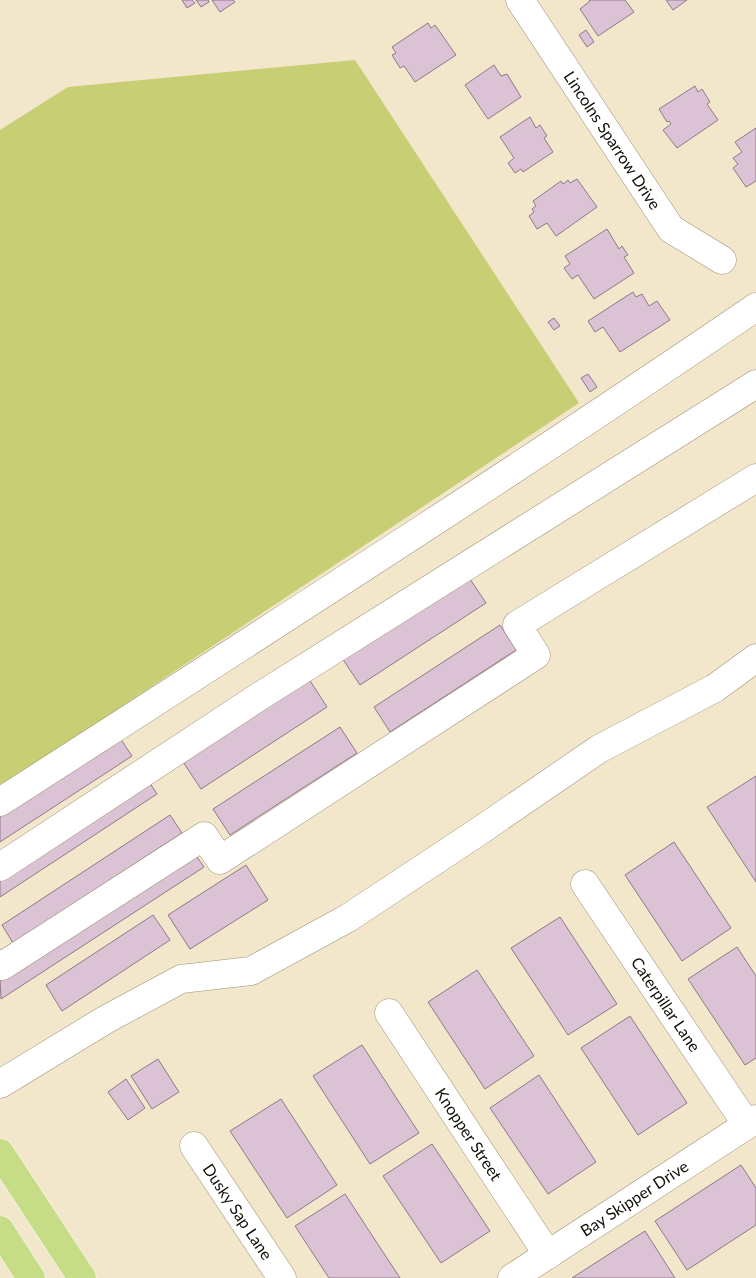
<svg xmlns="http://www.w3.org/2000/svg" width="756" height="1278" font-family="Lato,sans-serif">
  <rect width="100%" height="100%" fill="#f2e6cb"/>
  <path fill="#c8ce73" d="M 355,60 L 579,403 L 0,787 L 0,130 L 68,87 Z"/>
  <path fill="#dbc2d4" stroke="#8f7889" d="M 182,0 L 192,0 L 195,3 L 187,8 Z
    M 196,0 L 208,0 L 209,2 L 201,7 Z
    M 212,0 L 233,0 L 235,2 L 220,12 Z
    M 589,0 L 625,0 L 634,12 L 598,36 L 580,9 L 590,1 Z
    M 666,0 L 687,0 L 673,10 Z
    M 428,23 L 431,28 L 435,25 L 456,55 L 415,82 L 404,66 L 400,68 L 392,55 L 396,53 L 392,47 Z
    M 586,30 L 594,42 L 587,47 L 579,35 Z
    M 494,65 L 501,76 L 507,74 L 521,97 L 488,119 L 465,85 Z
    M 695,86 L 698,92 L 702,89 L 710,102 L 707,104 L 718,120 L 677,148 L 663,130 L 671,124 L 669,121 L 667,122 L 659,109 Z
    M 530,117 L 536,128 L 540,125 L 547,136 L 544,138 L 553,152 L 523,172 L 521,169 L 515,173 L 508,163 L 514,158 L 500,137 Z
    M 756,128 L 756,181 L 746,187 L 733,168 L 738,164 L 733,158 L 742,152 L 735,142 Z
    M 577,179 L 597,207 L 556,236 L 547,223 L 537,229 L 529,216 L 534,212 L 532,209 L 536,206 L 533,201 L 561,181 L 563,184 L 568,180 L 570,183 Z
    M 607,229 L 619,249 L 622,246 L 628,255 L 624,257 L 634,273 L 594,299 L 578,275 L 572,279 L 564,268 L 570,264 L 565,256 Z
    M 633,292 L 636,297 L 642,294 L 649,306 L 657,301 L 670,320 L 620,352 L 603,327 L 595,332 L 588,321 Z
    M 554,318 L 560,326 L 554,330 L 548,322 Z
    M 588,374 L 597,387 L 590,392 L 581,378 Z
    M 466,573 L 486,603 L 360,685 L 340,655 Z
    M 500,625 L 516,650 L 390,732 L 374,707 Z
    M 307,676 L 327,707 L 201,789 L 181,759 Z
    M 340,727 L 357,753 L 230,835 L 213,809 Z
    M 120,738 L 132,756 L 0,842 L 0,816 Z
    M 756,776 L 756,882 L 707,807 Z
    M 146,777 L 157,794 L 0,897 L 0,872 Z
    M 170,815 L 182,833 L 13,943 L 2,925 Z
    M 674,842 L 731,928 L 682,961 L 625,875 Z
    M 195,854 L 204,867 L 1,999 L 0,979 Z
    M 246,865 L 268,900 L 190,949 L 168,915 Z
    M 153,915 L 170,940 L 62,1011 L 46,985 Z
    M 560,917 L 617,1004 L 568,1035 L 511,948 Z
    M 737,947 L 756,976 L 756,1058 L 745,1065 L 688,979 Z
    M 477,970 L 534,1056 L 485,1089 L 428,1002 Z
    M 630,1016 L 687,1103 L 638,1135 L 581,1048 Z
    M 362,1045 L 419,1133 L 370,1164 L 313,1076 Z
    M 158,1059 L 179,1092 L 152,1109 L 131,1076 Z
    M 539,1075 L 596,1162 L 548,1194 L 490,1108 Z
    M 126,1079 L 145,1108 L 128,1120 L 108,1092 Z
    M 281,1099 L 337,1185 L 287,1218 L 230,1131 Z
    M 432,1144 L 490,1231 L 441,1263 L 383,1176 Z
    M 741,1165 L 756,1188 L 756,1225 L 687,1270 L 655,1221 Z
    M 345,1194 L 400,1278 L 329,1278 L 295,1226 Z
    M 645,1231 L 675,1278 L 572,1278 Z"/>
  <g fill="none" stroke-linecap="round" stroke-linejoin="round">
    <g stroke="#9e937a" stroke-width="29">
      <g id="minor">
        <path id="s1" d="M 520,0 L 671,229 L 722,260"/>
        <path d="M 0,802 C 253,639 507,477 756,307"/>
        <path d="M 0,867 L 260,696 L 756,384"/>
        <path id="s2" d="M 585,884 L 747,1125"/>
        <path d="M 0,964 L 2,966 L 204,836 L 220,860 L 536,655 L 517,625 L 756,478"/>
        <path id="s3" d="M 389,1013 L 548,1255"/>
        <path d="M 0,1084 L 105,1020 L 181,979 L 251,971 L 348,918 L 475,834 L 599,749 L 715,688 L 756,658"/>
        <path id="s4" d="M 194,1146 L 282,1278"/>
        <path id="s5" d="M 512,1278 L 756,1119"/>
      </g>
    </g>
    <g stroke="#fff" stroke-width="29">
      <path id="major" d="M 0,1153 L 82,1278
        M 0,1230 L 31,1278"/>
    </g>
    <use href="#minor" stroke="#fff" stroke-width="28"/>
    <use href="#major" stroke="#c7dc86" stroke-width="28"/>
  </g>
  <g text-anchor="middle" stroke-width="4" stroke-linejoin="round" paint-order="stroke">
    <g font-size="16" fill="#120e06" stroke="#f2e6cb">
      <text dy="6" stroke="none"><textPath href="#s1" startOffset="168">Lincolns Sparrow Drive</textPath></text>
      <text dy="6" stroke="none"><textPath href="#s2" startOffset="145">Caterpillar Lane</textPath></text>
      <text dy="6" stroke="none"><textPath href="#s3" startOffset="145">Knopper Street</textPath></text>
      <text dy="6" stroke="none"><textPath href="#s5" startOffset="146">Bay Skipper Drive</textPath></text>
      <text dy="6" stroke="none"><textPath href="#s4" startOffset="79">Dusky Sap Lane</textPath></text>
    </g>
  </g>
</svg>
